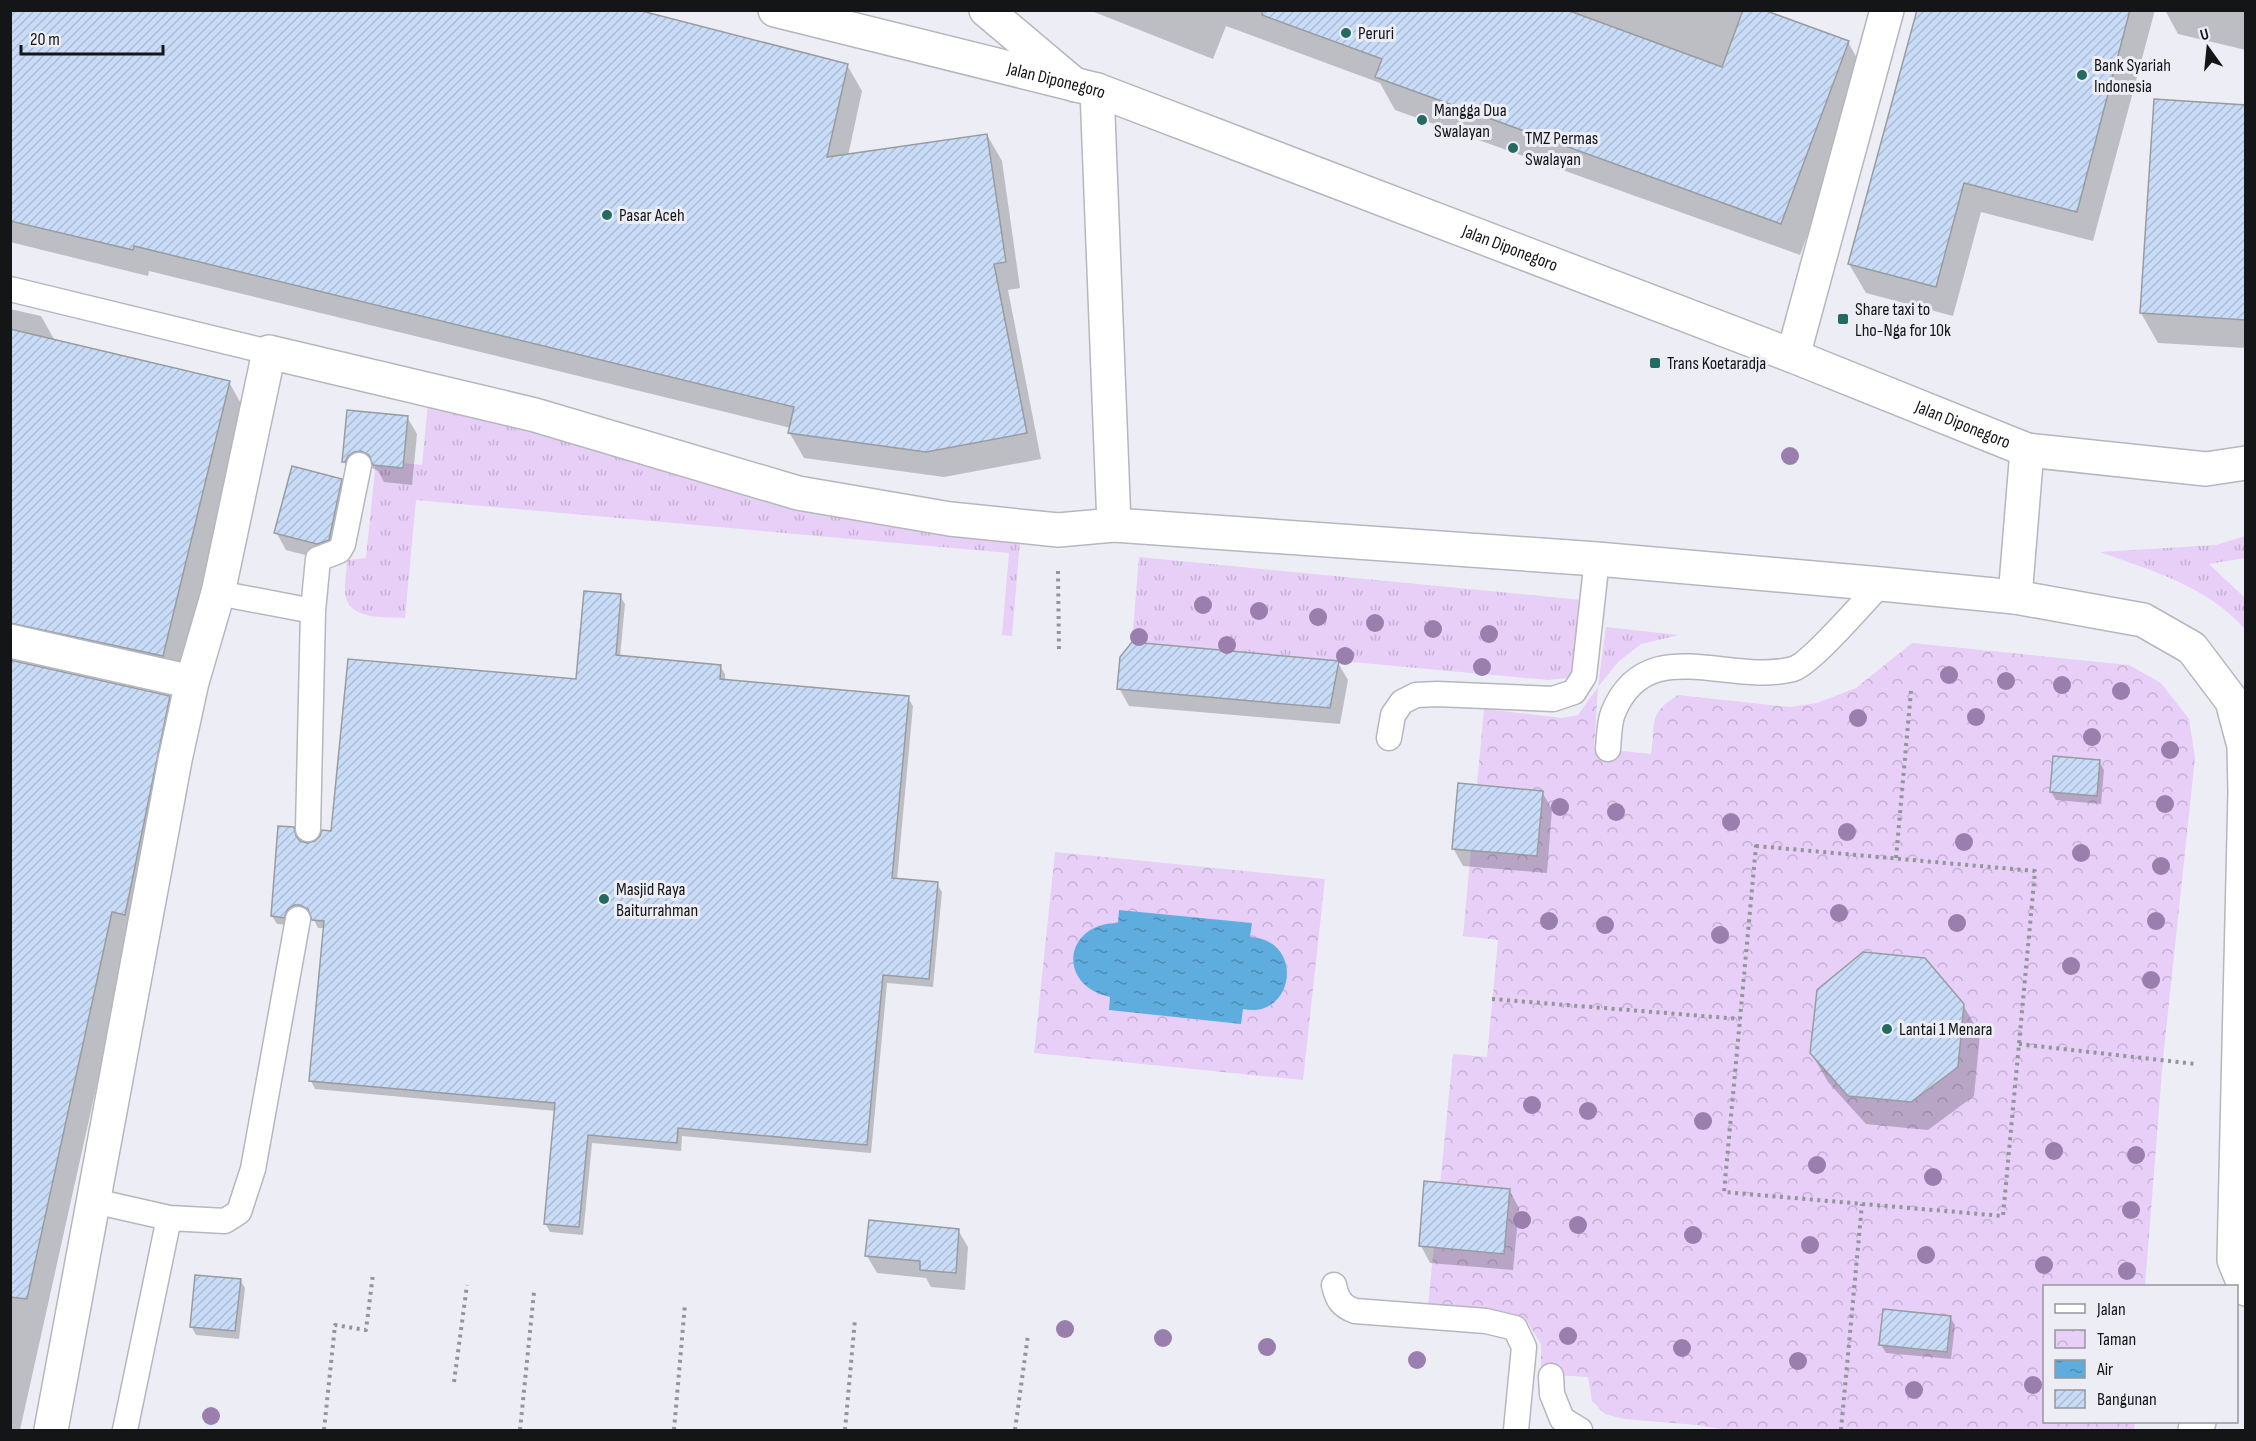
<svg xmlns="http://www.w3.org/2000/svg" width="2256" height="1441" font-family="'Sofia Sans Condensed',sans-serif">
  <defs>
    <pattern id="grass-tufts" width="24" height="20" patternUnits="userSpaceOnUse" patternTransform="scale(1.5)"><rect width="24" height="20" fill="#e7cff7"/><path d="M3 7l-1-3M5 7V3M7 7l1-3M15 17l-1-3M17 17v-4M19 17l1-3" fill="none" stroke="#c5b1d3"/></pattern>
    <pattern id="park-crowns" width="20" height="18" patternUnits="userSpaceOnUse" patternTransform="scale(1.5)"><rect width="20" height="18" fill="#e7cff7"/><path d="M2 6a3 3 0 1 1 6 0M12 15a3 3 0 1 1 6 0" fill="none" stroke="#c5b1d3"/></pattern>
    <pattern id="water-ripples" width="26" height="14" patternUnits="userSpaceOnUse" patternTransform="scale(1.5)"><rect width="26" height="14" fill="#5faddf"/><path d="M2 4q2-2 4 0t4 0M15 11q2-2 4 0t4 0" fill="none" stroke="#4d8cb4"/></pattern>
    <pattern id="building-hatch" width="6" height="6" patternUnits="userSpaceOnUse" patternTransform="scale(1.5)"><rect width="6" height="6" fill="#c9dcf7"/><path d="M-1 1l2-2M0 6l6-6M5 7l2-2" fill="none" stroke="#acbcd3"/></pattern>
  </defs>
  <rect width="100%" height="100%" fill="#edeef5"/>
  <path fill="url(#grass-tufts)" d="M 429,392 L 501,410 L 501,425 L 944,532 L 1020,541 L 1012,636 L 1002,635 L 1009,553 L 416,500 L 405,618 C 387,617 352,620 346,598 C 343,587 347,571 347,560 L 366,558 L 376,460 L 422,465 Z
    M 2245,536 L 2245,558 L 2209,564 L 2245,598 L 2245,629 C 2207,586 2152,571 2100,552 L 2216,545 Z
    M 1139,557 L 1582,600 L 1576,671 L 1568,678 L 1548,680 L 1132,642 Z
    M 1606,627 L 1679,635 L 1641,644 L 1618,662 L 1598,687 Z"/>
  <path fill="url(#park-crowns)" d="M 1912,643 L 2129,665 L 2161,683 L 2189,719 L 2195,758 L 2163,1059 L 2145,1286 L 2044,1286 L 2044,1422 L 2135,1422 L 2134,1430 L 1728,1430 L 1697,1425 L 1624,1419 L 1605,1414 L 1592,1401 L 1588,1377 L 1541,1374 L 1541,1344 L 1527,1321 L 1513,1314 L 1492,1309 L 1428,1306 L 1453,1054 L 1487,1057 L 1498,940 L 1463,936 L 1484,709 L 1562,718 L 1578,715 L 1598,687 L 1594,748 L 1651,754 C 1656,723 1647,714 1678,695 L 1790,707 L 1817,703 L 1856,688 Z
    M 1055,852 L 1325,879 L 1303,1080 L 1034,1053 Z"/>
  <path fill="url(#water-ripples)" d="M 1119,910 L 1252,923 L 1250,937 C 1306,940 1294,1020 1243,1009 L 1241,1024 L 1109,1010 L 1110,997 C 1056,985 1064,923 1118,923 Z"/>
  <path fill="#0003" d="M 10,10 L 847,65 L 862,91 L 848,156 L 987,135 L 1002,161 L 1020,288 L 1008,290 L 1041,459 L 944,477 L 804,458 L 789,432 L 791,428 L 149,271 L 148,276 L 10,242 Z
    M 1089,10 L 1760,10 L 1848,42 L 1866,75 L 1800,255 L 1395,110 L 1380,83 L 1226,26 L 1213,59 Z
    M 1919,10 L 2155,10 L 2093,241 L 1981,212 L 1953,316 L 1866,293 L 1849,264 Z
    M 2165,10 L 2246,10 L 2246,50 L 2178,34 Z
    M 2246,106 L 2246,348 L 2158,343 L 2141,313 Z
    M 10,309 L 41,316 L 55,341 L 229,382 L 245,411 L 179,685 L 13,657 L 10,662 Z
    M 349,412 L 407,417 L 417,434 L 412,485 L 384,482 L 378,471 L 372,468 L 365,468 L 354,479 L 344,462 Z
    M 341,480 L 351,498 L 328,561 L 286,550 L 276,532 Z
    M 620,596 L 625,604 L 620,657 L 720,666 L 725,674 L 725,681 L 908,698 L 913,706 L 897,880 L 937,884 L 942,892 L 933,987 L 887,983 L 871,1153 L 682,1136 L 681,1151 L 592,1143 L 583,1235 L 550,1232 L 545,1223 L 556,1111 L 315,1089 L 311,1081 L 324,928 L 318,928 L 312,916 L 306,913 L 288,925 L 277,924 L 272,916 L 293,829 L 299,842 L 307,845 L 316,843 L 578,680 Z
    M 10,662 L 169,697 L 185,727 L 129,940 L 20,1430 L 10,1430 Z
    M 1338,663 L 1348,680 L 1340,724 L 1129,706 L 1119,688 Z
    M 2099,761 L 2104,770 L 2101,804 L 2056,800 L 2051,792 Z
    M 1542,792 L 1552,809 L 1547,873 L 1463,866 L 1453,848 Z
    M 1963,1005 L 1980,1034 L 1974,1096 L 1928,1130 L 1866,1124 L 1828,1082 L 1811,1053 Z
    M 1509,1190 L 1519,1208 L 1513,1270 L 1430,1263 L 1421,1246 Z
    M 958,1230 L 968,1247 L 965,1290 L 931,1287 L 926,1278 L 877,1273 L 867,1256 Z
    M 240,1280 L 245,1288 L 239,1339 L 196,1335 L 191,1326 Z
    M 1950,1317 L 1955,1325 L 1951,1359 L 1886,1353 L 1881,1345 Z"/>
  <path fill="url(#building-hatch)" stroke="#989ca1" stroke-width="1.5" d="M 10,10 L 638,10 L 848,64 L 827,157 L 987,134 L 1006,262 L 994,264 L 1027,433 L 926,452 L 788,433 L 794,407 L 134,246 L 133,250 L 10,221 Z
    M 1263,10 L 1567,10 L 1722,67 L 1743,10 L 1764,10 L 1849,41 L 1781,224 L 1375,77 L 1382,59 L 1262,15 Z
    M 1917,10 L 2130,10 L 2077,212 L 1964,183 L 1936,287 L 1848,264 Z
    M 2154,99 L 2246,105 L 2246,320 L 2140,313 Z
    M 10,329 L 230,381 L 163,656 L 10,623 Z
    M 347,410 L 408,416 L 403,468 L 373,465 L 369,455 L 361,451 L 354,452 L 348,456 L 345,462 L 342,462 Z
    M 292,466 L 342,479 L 329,540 L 317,544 L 274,533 Z
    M 584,591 L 621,594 L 616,655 L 721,665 L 720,679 L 909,696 L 892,878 L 938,882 L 929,979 L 883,975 L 867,1145 L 678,1128 L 677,1143 L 588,1135 L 579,1227 L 544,1224 L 555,1103 L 309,1081 L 324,921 L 312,920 L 308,909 L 300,905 L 294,905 L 288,909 L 284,918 L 271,916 L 278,826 L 294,827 L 296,836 L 300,841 L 307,843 L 315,841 L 320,836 L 322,830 L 331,831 L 348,659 L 576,679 Z
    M 1132,642 L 1339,661 L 1330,708 L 1117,689 L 1120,657 Z
    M 10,660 L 170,696 L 125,915 L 112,912 L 27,1299 L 10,1297 Z
    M 2053,756 L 2100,760 L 2097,796 L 2050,792 Z
    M 1458,783 L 1543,791 L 1537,856 L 1452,849 Z
    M 1863,952 L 1925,958 L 1964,1004 L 1958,1067 L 1911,1102 L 1848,1096 L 1810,1053 L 1817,990 Z
    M 1424,1181 L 1510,1189 L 1504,1254 L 1419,1246 Z
    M 869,1220 L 959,1229 L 956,1273 L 920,1270 L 920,1261 L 865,1256 Z
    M 195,1275 L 241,1279 L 235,1331 L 190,1327 Z
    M 1883,1309 L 1951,1316 L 1947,1352 L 1879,1345 Z"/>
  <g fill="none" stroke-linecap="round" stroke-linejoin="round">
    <g stroke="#b5b7bd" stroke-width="27">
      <path id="lane" d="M 10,289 L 269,352
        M 218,593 L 313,611 L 308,829
        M 313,611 L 318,559 L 339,551 L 343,544 L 359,465
        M 1389,738 L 1393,715 L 1402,702 L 1416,695 L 1437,694 L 1553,699 L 1574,692 L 1584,676 L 1597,559
        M 1608,749 C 1609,738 1609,723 1613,713 C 1646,631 1729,686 1793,669 C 1810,665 1865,600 1881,584
        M 94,1201 L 169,1218 L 225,1221 L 239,1212 L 253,1169 L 298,919
        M 1334,1285 C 1337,1299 1341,1306 1355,1311 L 1486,1321 L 1515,1328 L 1524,1347 L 1516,1430
        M 1551,1376 L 1552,1394 L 1562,1419 L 1580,1430
        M 125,1430 L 169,1218"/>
    </g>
    <g stroke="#b5b7bd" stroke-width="36">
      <path id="street" d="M 986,10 L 1075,85
        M 1793,356 L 1887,10
        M 10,641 L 192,682
        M 51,1430 L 175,760 L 192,682 L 218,593 L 269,352 L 535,415 L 798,493 L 950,519 L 1058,530 L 1114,525"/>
    </g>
    <g stroke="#b5b7bd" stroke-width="36">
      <g id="secondary">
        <path id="s1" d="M 775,10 L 1097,90 L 1793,356 L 2027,450 L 2206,469 L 2246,463"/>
        <path d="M 1097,90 L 1114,525 L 1597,559 L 1881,584 L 2015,597 L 2143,620 L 2192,648 L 2232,701 L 2244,746 L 2245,792 L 2234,1260 L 2246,1289"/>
        <path d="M 2015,597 L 2027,450"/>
        <path d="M 2195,1430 L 2199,1422"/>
      </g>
    </g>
    <path stroke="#94959a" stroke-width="4" stroke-dasharray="3 4.5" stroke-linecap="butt" d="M 1058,571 L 1059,651
      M 1756,846 L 2035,871 L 2003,1216 L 1724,1192 Z
      M 1896,858 L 1911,691
      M 1492,999 L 1740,1019
      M 2019,1044 L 2196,1064
      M 454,1382 L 467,1285
      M 324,1430 L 335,1325 L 366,1330 L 373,1274
      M 520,1430 L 534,1292
      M 674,1430 L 685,1304
      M 845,1430 L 855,1319
      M 1015,1430 L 1028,1335
      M 1841,1430 L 1862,1204"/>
    <use href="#lane" stroke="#fff" stroke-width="24"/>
    <use href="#street" stroke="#fff" stroke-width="33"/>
    <use href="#secondary" stroke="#fff" stroke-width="33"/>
  </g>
  <g fill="#9a7ead">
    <circle cx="1790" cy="456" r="9"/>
    <circle cx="1203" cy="605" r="9"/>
    <circle cx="1259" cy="611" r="9"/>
    <circle cx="1318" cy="617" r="9"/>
    <circle cx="1375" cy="623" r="9"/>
    <circle cx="1433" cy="629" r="9"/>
    <circle cx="1489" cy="634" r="9"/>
    <circle cx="1139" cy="637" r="9"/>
    <circle cx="1227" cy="645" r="9"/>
    <circle cx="1345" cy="656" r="9"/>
    <circle cx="1482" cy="667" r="9"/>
    <circle cx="1949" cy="675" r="9"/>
    <circle cx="2006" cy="681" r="9"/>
    <circle cx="2062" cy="685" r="9"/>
    <circle cx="2121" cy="691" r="9"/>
    <circle cx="1976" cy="717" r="9"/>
    <circle cx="1858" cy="718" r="9"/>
    <circle cx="2092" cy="737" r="9"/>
    <circle cx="2170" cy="750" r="9"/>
    <circle cx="2165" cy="804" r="9"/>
    <circle cx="1560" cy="807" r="9"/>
    <circle cx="1616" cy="812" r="9"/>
    <circle cx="1731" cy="822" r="9"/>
    <circle cx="1847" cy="832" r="9"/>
    <circle cx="1964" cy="842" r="9"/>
    <circle cx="2081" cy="853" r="9"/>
    <circle cx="2161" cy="866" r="9"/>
    <circle cx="1839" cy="913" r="9"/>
    <circle cx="1549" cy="921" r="9"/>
    <circle cx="2156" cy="921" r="9"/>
    <circle cx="1957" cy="923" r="9"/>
    <circle cx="1605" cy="925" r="9"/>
    <circle cx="1720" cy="935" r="9"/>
    <circle cx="2071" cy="966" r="9"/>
    <circle cx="2151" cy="980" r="9"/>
    <circle cx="1532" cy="1105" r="9"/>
    <circle cx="1588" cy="1111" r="9"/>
    <circle cx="1703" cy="1121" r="9"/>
    <circle cx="2054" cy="1151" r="9"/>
    <circle cx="2136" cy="1155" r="9"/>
    <circle cx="1817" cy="1165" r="9"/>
    <circle cx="1933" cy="1177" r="9"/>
    <circle cx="2131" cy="1210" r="9"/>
    <circle cx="1522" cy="1220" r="9"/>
    <circle cx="1578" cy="1225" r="9"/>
    <circle cx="1693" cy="1235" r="9"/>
    <circle cx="1810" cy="1245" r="9"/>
    <circle cx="1926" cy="1255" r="9"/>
    <circle cx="2044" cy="1265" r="9"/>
    <circle cx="2127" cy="1271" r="9"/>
    <circle cx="1065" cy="1329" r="9"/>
    <circle cx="1568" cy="1336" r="9"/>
    <circle cx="1163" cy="1338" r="9"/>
    <circle cx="1267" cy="1347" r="9"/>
    <circle cx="1682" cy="1348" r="9"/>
    <circle cx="1417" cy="1360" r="9"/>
    <circle cx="1798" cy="1361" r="9"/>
    <circle cx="2033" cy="1385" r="9"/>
    <circle cx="1914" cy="1390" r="9"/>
    <circle cx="211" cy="1416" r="9"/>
  </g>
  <g fill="#236b61" stroke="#edeef5" stroke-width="2">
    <circle cx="1346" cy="33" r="6"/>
    <circle cx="2082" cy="75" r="6"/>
    <circle cx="1422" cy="120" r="6"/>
    <circle cx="1513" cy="148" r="6"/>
    <circle cx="607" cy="215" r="6"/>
    <rect x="1837" y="313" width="12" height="12" rx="3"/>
    <rect x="1649" y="357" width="12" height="12" rx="3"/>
    <circle cx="604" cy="899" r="6"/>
    <circle cx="1887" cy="1029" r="6"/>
  </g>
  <g text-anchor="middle" stroke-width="6" stroke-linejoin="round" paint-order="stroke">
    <g font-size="18" fill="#141517" stroke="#edeef5" text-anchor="start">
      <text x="1358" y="39">Peruri</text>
      <text x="2094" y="71">Bank Syariah<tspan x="2094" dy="21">Indonesia</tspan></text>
      <text x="1434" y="116">Mangga Dua<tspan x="1434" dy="21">Swalayan</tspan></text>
      <text x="1525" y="144">TMZ Permas<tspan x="1525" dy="21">Swalayan</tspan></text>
      <text x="619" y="221">Pasar Aceh</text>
      <text x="1855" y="315">Share taxi to<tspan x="1855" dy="21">Lho-Nga for 10k</tspan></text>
      <text x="1667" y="369">Trans Koetaradja</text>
      <text x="616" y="895">Masjid Raya<tspan x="616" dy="21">Baiturrahman</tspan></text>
      <text x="1899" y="1035">Lantai 1 Menara</text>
    </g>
    <g font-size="18" fill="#141517" stroke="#edeef5">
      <text dy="6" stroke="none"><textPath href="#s1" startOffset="290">Jalan Diponegoro</textPath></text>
      <text dy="6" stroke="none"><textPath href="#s1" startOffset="774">Jalan Diponegoro</textPath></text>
      <text dy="6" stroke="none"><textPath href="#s1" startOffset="1260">Jalan Diponegoro</textPath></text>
    </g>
  </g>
  <rect width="2256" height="1441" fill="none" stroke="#141517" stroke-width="24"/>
  <rect x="2043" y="1285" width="195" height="138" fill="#edeef5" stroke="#96979c" stroke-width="1.5"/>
  <rect x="2055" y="1304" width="30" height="9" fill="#ffffff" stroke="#96979c" stroke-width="1.5"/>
  <text x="2097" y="1315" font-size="18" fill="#141517">Jalan</text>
  <rect x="2055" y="1330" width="30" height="18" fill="url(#park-crowns)" stroke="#96979c" stroke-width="1.5"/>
  <text x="2097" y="1345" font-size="18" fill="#141517">Taman</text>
  <rect x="2055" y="1360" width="30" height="18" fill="url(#water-ripples)" stroke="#96979c" stroke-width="1.5"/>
  <text x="2097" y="1375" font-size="18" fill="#141517">Air</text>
  <rect x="2055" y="1390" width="30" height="18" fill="url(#building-hatch)" stroke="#96979c" stroke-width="1.5"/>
  <text x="2097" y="1405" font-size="18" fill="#141517">Bangunan</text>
  <g transform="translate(2208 48) rotate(345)" stroke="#edeef5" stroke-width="4.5" paint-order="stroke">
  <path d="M0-4.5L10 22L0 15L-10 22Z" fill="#141517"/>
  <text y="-9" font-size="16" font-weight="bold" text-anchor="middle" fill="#141517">U</text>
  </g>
  <path d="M21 45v9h142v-9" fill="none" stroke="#141517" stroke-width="3"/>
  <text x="30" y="45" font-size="18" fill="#141517" stroke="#edeef5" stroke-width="4.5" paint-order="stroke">20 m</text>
</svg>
